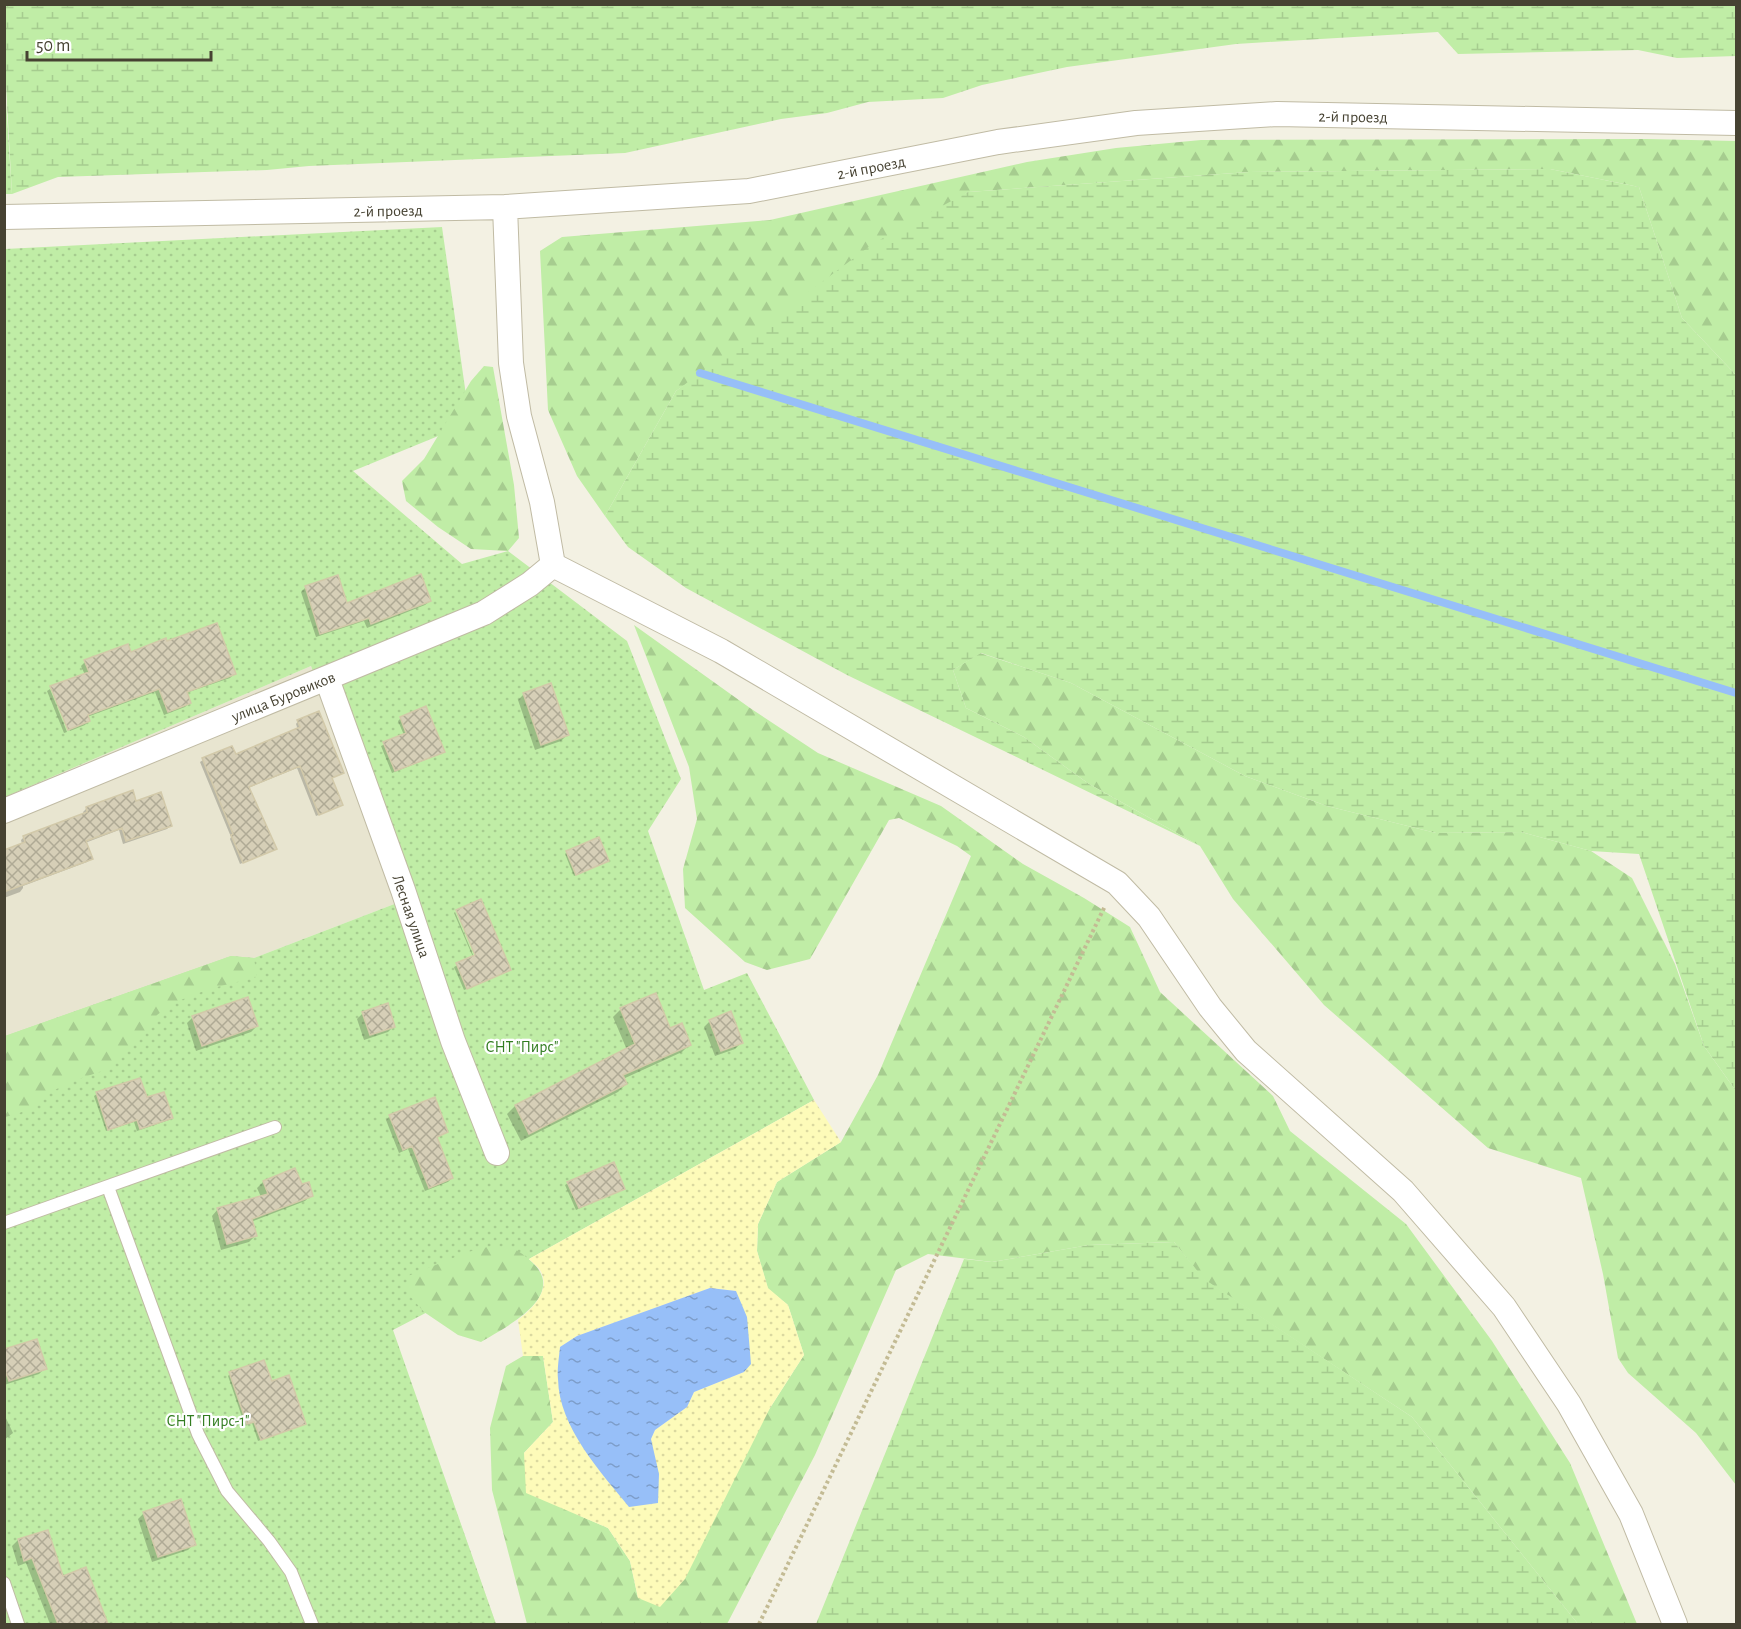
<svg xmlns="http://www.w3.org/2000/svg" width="1741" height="1629" font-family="'Alegreya Sans',sans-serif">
  <defs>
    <pattern id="grass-dots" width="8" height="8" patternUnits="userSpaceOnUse" patternTransform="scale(1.5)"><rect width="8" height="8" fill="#c0eda6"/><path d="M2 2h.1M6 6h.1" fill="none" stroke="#a6cc8f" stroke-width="1.8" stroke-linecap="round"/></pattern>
    <pattern id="forest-firs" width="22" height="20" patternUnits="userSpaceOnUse" patternTransform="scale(1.5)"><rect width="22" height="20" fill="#c0eda6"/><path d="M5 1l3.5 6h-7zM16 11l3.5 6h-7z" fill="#a6cc8f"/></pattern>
    <pattern id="wetland-marsh" width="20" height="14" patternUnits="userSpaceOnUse" patternTransform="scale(1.5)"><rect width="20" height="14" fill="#c0eda6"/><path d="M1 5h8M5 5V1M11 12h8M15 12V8" fill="none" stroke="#a6cc8f"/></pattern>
    <pattern id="sand-dots" width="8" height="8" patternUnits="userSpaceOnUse" patternTransform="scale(1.5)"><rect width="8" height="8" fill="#fdfbb9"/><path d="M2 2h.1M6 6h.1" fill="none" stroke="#dad8a0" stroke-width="1.8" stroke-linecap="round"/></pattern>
    <pattern id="water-ripples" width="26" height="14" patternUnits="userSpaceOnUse" patternTransform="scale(1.5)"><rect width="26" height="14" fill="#97bff8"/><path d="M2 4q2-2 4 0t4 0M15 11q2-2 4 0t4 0" fill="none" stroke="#7d9dc9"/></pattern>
    <pattern id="building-cross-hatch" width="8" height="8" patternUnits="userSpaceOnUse" patternTransform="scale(1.5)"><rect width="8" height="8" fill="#d6cfb7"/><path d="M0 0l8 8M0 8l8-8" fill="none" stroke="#afaa95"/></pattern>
  </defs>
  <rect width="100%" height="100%" fill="#f3f1e3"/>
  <path fill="#e8e5d0" d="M 311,666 L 397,903 L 254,958 L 392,1330 L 496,1624 L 5,1624 L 5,797 Z"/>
  <path fill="url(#grass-dots)" d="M 4,68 L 12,194 L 4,194 Z
    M 442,227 L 470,423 L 353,471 L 462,564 L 508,551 L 627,641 L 681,779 L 648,831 L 704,990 L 747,973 L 814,1100 L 529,1259 L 393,1330 L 496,1624 L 5,1624 L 5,1036 L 231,956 L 254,958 L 397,903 L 311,666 L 5,797 L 5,249 Z"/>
  <path fill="url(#forest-firs)" d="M 1646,139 L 1736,141 L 1736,375 L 1682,318 L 1639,187 L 1550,169 L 1249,172 L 968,192 L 676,391 L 605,516 L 577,476 L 548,410 L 540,251 L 562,237 L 770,220 L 1027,162 L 1116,148 L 1201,140 Z
    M 484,366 L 493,367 L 514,485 L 519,538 L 508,551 L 471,549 L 438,527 L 406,501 L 402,481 L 424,459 L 471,381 Z
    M 634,625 L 750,708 L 818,753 L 941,806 L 1023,864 L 1084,898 L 1130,927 L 1160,992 L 1273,1096 L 1290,1131 L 1406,1224 L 1492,1341 L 1570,1463 L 1637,1624 L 1578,1624 L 1412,1417 L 1203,1279 L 1174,1242 L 1089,1245 L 992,1262 L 928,1254 L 896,1270 L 815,1455 L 727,1624 L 527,1624 L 492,1490 L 490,1428 L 506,1366 L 523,1356 L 543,1356 L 553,1422 L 524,1453 L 578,1515 L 608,1528 L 630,1561 L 638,1598 L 770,1408 L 804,1355 L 788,1305 L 768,1289 L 757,1251 L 758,1224 L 777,1182 L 841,1142 L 878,1075 L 971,856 L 957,846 L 899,818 L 889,820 L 810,959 L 767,970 L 745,962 L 685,908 L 683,869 L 697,819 L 689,767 Z
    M 980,653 L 1071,683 L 1245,776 L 1327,806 L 1436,833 L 1521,832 L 1591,851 L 1632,878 L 1675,964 L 1704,1046 L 1736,1091 L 1736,1485 L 1696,1433 L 1628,1373 L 1618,1358 L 1603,1274 L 1581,1178 L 1488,1148 L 1324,1005 L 1233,899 L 1200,846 L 1089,784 L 1024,737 L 966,708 L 953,670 Z
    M 231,956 L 254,958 L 257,977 L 209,989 L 173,1003 L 157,1015 L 147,1032 L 105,1070 L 70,1082 L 51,1092 L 35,1106 L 17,1114 L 5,1117 L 5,1036 Z
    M 487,1247 C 511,1246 516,1247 533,1263 C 568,1297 504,1328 481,1342 L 458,1335 L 424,1312 L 409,1295 L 408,1276 L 468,1252 Z"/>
  <path fill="url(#wetland-marsh)" d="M 1736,4 L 1736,56 L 1677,58 L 1638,50 L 1458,54 L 1438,32 L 1236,44 L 1067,67 L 982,85 L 943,98 L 868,102 L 827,113 L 781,119 L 625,153 L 309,166 L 267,170 L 58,177 L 12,194 L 5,68 L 5,5 Z
    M 1550,169 L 1639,187 L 1682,318 L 1736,375 L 1736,1091 L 1704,1046 L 1639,854 L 1591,851 L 1521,832 L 1436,833 L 1327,806 L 1245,776 L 1071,683 L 981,653 L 953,670 L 966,708 L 1024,737 L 1089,784 L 1200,846 L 847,675 L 686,588 L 628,547 L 605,516 L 676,391 L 874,243 L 968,192 L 1249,172 Z
    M 1174,1242 L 1204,1279 L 1412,1417 L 1578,1624 L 816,1624 L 964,1259 L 992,1262 L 1089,1245 Z"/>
  <path fill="url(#sand-dots)" fill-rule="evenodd" d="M 814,1100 L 841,1142 L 777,1182 L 758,1224 L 757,1251 L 768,1288 L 788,1305 L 804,1355 L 770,1408 L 685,1579 L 660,1607 L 638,1598 L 630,1561 L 608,1528 L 526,1493 L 524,1453 L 553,1422 L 543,1356 L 523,1356 L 518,1320 C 532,1309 552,1290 540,1270 C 537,1266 532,1262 529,1259 ZM 710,1288 L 736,1291 L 744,1372 L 694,1392 L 687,1407 L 655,1430 L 651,1439 L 560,1347 L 577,1336 Z"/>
  <path fill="url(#water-ripples)" d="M 710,1288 L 736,1291 L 747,1317 L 751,1364 L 744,1372 L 694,1392 L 687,1407 L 655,1430 L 651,1439 L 659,1474 L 658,1503 L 629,1507 C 601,1472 559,1428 558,1379 C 557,1369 559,1358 560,1347 L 577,1336 Z"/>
  <path fill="#0003" d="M 337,577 L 346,605 L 430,601 L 425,605 L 367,628 L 364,621 L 316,637 L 301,592 L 305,588 Z
    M 130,654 L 234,674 L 230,678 L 186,693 L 189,703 L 185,707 L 164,715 L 155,692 L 87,717 L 88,721 L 85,725 L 70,731 L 52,687 L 85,675 L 81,666 L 85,662 Z
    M 50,689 L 67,732 L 64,733 L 47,691 Z
    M 524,694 L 567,735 L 561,741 L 535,750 L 518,700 Z
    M 401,718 L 440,754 L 392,773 L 381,746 L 404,735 L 398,721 Z
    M 298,721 L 343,772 L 331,779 L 341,805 L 316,816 L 297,768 L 248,788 L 275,848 L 240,864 L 230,839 L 231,837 L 200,762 L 203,760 L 235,756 L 298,730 L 296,724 Z
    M 135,802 L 171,825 L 167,829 L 123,844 L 119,830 L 85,843 L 91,859 L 87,862 L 23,886 L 23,888 L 20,892 L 4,898 L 4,851 L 22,844 L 21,840 L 24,837 L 84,815 L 83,812 L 86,809 Z
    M 567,852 L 608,861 L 574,876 L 565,854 Z
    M 455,912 L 476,962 L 510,970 L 507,972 L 464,990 L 454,967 L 473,957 L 454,913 Z
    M 621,1009 L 669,1030 L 690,1044 L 682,1052 L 623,1079 L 626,1084 L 618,1092 L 521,1141 L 507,1114 L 515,1106 L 627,1050 L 613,1017 Z
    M 363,1013 L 394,1026 L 388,1032 L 364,1040 L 357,1019 Z
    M 193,1017 L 257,1026 L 251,1032 L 196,1051 L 187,1023 Z
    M 710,1021 L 741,1043 L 735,1049 L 715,1056 L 704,1027 Z
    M 97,1094 L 146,1099 L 171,1118 L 169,1120 L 137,1131 L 134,1122 L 106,1131 L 94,1096 Z
    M 390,1116 L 447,1132 L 436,1138 L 452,1178 L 448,1182 L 425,1191 L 408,1149 L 399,1153 L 386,1120 Z
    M 263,1182 L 301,1186 L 311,1195 L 305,1201 L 251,1222 L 255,1236 L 249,1242 L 221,1250 L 212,1216 L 218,1209 L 261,1197 L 257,1188 Z
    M 568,1183 L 624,1188 L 576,1210 L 565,1185 Z
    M 4,1351 L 45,1368 L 39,1374 L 4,1385 Z
    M 230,1374 L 271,1383 L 304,1424 L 258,1441 L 252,1423 L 245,1426 L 228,1376 Z
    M 4,1414 L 13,1433 L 4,1440 Z
    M 144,1513 L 194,1544 L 188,1550 L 152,1562 L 138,1519 Z
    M 47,1532 L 62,1578 L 85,1569 L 106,1624 L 50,1624 L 26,1563 L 18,1566 L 12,1546 L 18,1540 Z"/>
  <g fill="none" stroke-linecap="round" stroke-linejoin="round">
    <path stroke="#97bff8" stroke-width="8" d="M 700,373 L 1736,693"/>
  </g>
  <path fill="url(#building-cross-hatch)" stroke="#d2c9a9" stroke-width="1.5" d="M 421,574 L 431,601 L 371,624 L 369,618 L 320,634 L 305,586 L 338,575 L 347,603 Z
    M 217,623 L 236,674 L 187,692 L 191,703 L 168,712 L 159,689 L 88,715 L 90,721 L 68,730 L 50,686 L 89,672 L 84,660 L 128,644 L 131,652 L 166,638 L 167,641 Z
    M 551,683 L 569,735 L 541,745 L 523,693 Z
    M 426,706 L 445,752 L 395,771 L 383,742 L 406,733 L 400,717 Z
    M 319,711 L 344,773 L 332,778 L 343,805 L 319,815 L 300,766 L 249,787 L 277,849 L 243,863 L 231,835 L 233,834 L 202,758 L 232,746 L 236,754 L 300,727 L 297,720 Z
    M 133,790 L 136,801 L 161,792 L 172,826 L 126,841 L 122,828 L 86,841 L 93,859 L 4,892 L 4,850 L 25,842 L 23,836 L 87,812 L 86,807 Z
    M 599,837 L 609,861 L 576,875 L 566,851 Z
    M 481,899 L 511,970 L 467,989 L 456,963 L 475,955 L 456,910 Z
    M 656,993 L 670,1028 L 682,1023 L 691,1045 L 623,1075 L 627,1084 L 529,1134 L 515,1105 L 635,1044 L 620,1008 Z
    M 248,997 L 258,1026 L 202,1046 L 192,1016 Z
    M 388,1003 L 395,1027 L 370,1035 L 362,1012 Z
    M 731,1011 L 743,1043 L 721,1051 L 709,1020 Z
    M 140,1078 L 147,1097 L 164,1092 L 173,1118 L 140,1129 L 137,1120 L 108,1130 L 96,1092 Z
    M 435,1097 L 448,1132 L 437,1137 L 453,1178 L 429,1188 L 412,1146 L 403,1150 L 389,1115 Z
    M 614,1162 L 625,1189 L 579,1208 L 567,1182 Z
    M 295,1168 L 302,1184 L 309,1182 L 313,1196 L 252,1219 L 257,1236 L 227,1244 L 217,1208 L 268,1194 L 263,1181 Z
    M 37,1339 L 47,1369 L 9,1381 L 4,1368 L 4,1349 Z
    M 264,1360 L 272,1381 L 289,1375 L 306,1424 L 261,1440 L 254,1422 L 247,1424 L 229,1372 Z
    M 181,1499 L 196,1545 L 158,1557 L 143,1512 Z
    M 48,1530 L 63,1576 L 86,1567 L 108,1624 L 58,1624 L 32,1558 L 24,1561 L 18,1539 Z"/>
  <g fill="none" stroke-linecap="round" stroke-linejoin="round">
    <g stroke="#c0bba4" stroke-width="14">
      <path id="service" d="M 108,1187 L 198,1434 L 227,1491 L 269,1541 L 291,1572 L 312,1624
        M 4,1223 L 275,1127
        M 4,1583 L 18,1624"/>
    </g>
    <g stroke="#c0bba4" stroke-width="26">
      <path id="minor" d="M 505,207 L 511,363 L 519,416 L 542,502 L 553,565
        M 4,217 L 505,207 L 749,191 L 998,142 L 1136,123 L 1277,114 L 1736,123
        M 553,565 L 721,651 L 1117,883 L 1149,917 L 1210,1007 L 1246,1051 L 1403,1191 L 1504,1307 L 1569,1404 L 1631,1514 L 1675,1624
        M 327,679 L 403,890 L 453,1041 L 497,1153
        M 4,811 L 484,613 L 530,584 L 553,565"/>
    </g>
    <path stroke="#c3bb94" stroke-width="4" stroke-dasharray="3 3" stroke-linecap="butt" d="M 759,1624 L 1105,906"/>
    <use href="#service" stroke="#fff" stroke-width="12"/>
    <use href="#minor" stroke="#fff" stroke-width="24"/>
  </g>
  <g text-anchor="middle" stroke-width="4.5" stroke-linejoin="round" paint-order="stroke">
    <g font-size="16" fill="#464232" stroke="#fff">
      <text transform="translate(1353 116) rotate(1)" y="6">2-й проезд</text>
      <text transform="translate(871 167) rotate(-11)" y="6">2-й проезд</text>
      <text transform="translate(388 210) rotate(-1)" y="6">2-й проезд</text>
      <text transform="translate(283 696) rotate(-22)" y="6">улица Буровиков</text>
      <text transform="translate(412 916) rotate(71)" y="6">Лесная улица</text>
    </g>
    <g font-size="16" fill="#327d20" stroke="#fff">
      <text x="522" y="1052">СНТ "Пирс"</text>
      <text x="208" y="1426">СНТ "Пирс-1"</text>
    </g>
  </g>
  <rect width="1741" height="1629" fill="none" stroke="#464232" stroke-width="12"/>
  <path d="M27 51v9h184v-9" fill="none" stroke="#464232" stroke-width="3"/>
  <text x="36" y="51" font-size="18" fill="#464232" stroke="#ffffff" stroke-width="4.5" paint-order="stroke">50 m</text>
</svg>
